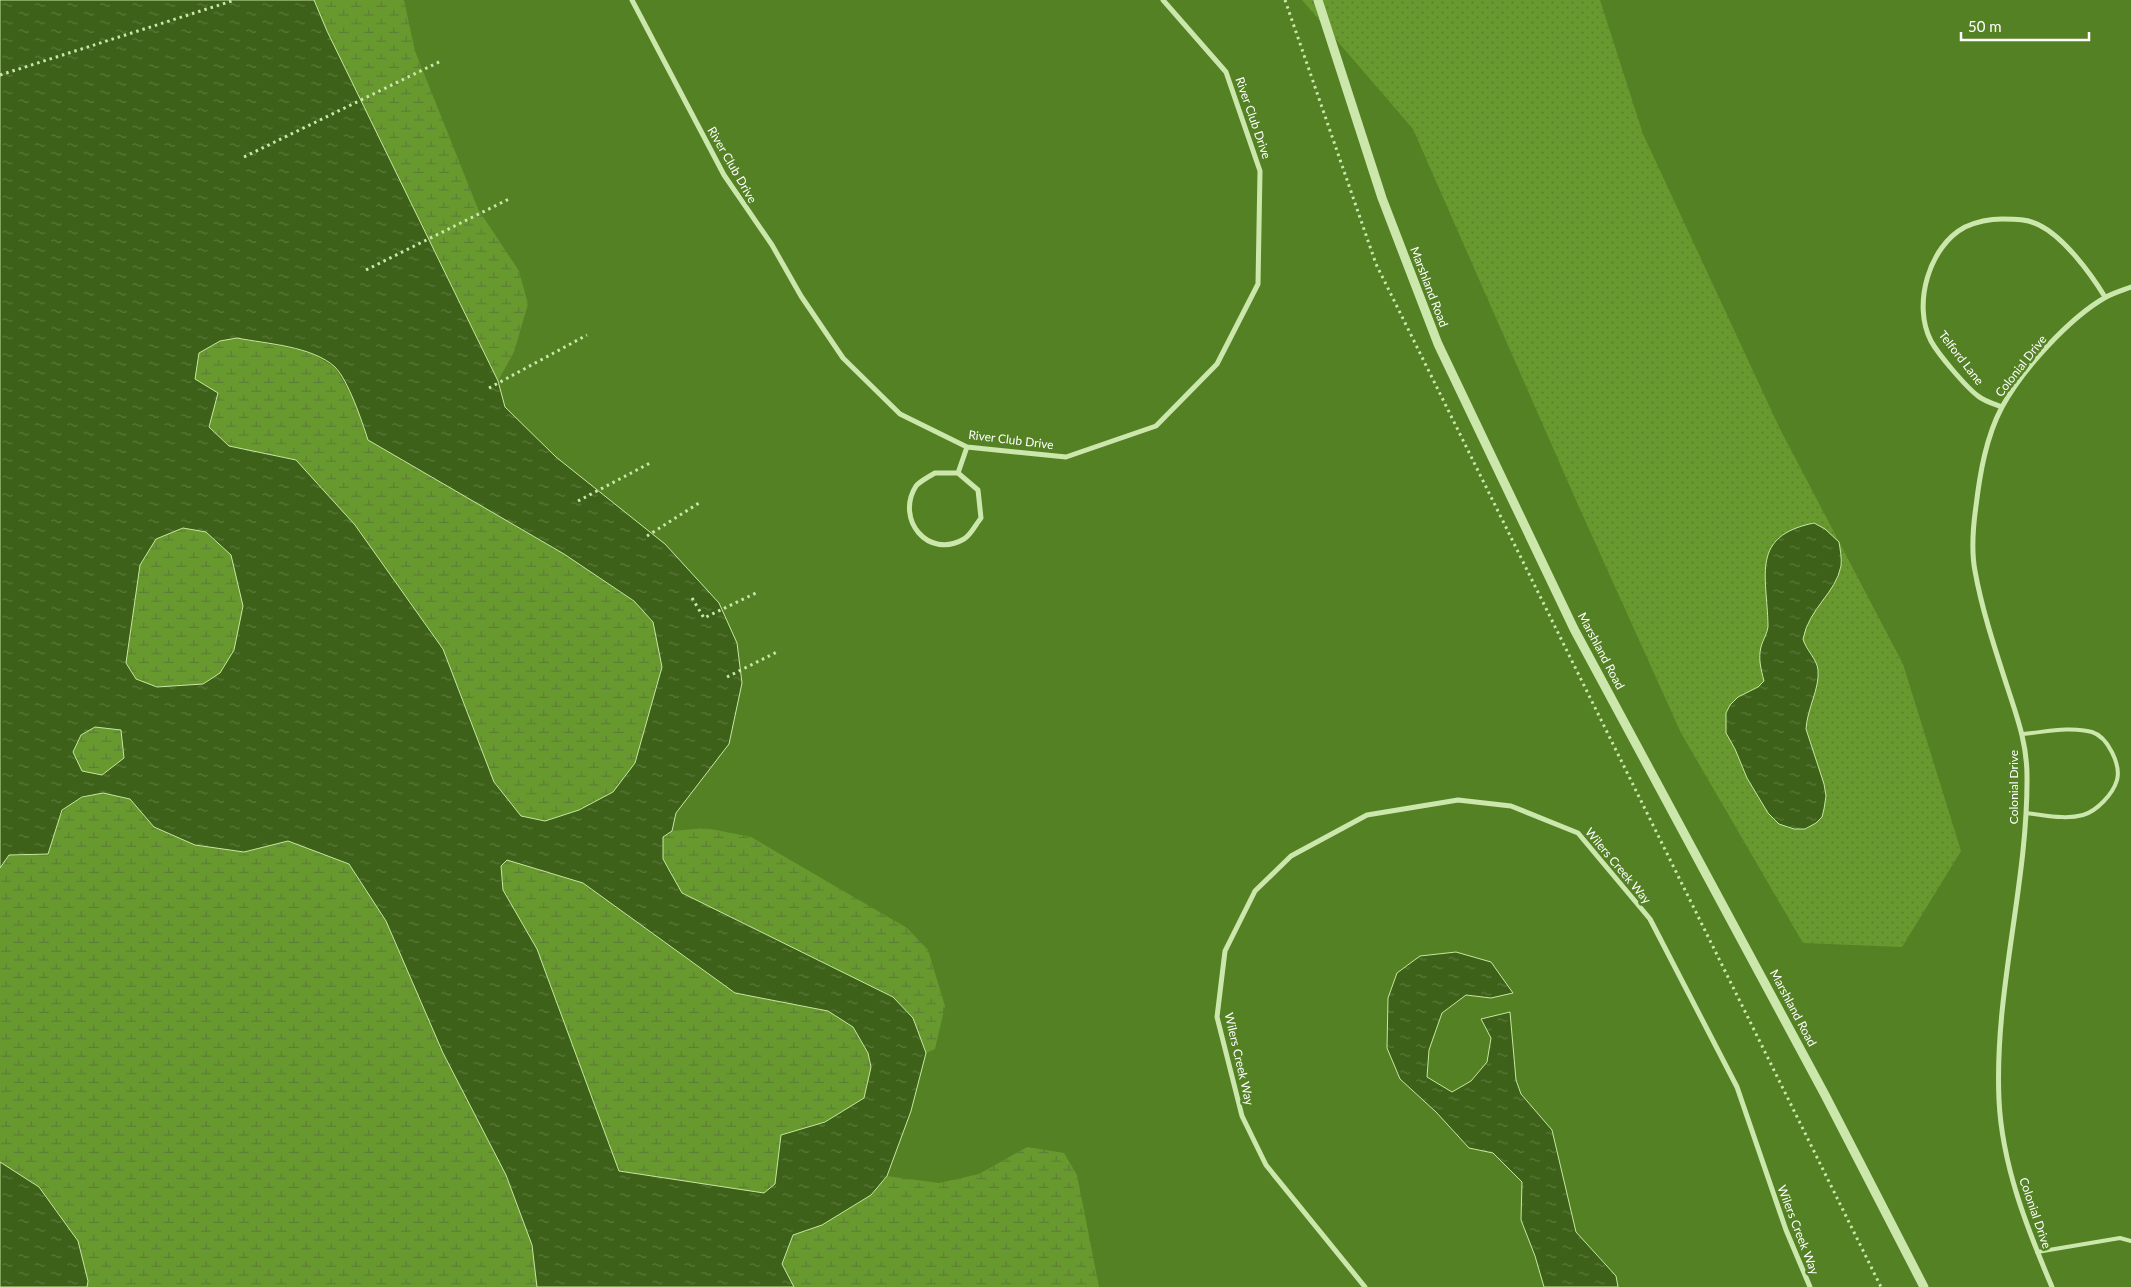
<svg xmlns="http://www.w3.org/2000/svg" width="2131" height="1287" font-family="Lato,sans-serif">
  <defs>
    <pattern id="grass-dots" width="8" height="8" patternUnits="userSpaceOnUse" patternTransform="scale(1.25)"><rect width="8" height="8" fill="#67992e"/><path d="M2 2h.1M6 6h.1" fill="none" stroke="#5e7e38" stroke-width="1.8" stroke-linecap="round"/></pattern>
    <pattern id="wetland-marsh" width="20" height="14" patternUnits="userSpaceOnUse" patternTransform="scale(1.25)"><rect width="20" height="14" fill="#67992e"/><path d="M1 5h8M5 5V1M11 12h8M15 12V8" fill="none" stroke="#5e7e38"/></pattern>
    <pattern id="water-ripples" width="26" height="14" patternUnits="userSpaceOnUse" patternTransform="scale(1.25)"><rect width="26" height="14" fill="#3d6119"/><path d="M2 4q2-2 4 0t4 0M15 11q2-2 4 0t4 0" fill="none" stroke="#5a793c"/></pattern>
  </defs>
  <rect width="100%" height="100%" fill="#548124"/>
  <path fill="url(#grass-dots)" d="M 1302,0 L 1600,0 L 1643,134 L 1780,429 L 1903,664 L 1961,851 L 1902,947 L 1803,943 L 1681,733 L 1579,507 L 1413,129 Z"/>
  <path fill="url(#wetland-marsh)" d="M 314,0 L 404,0 L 415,51 L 478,209 L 519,271 L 528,304 L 514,352 L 498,381 L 327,31 Z
    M 237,338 L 310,352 L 335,368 L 355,401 L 368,440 L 564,554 L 634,601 L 653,622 L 662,667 L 635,763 L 613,792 L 579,810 L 545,821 L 521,816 L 494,782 L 443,649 L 296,460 L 229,446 L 209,427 L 195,379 L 199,353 L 220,341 Z
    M 183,528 L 206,532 L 232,555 L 243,606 L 234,650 L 220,673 L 203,684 L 157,687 L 136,679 L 126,663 L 140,565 L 156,539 Z
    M 95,727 L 121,730 L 124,758 L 102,775 L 82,771 L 73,752 L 81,735 Z
    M 103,793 L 131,799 L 154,827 L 244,852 L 288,841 L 349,864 L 386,921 L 443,1053 L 506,1175 L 532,1245 L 537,1287 L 87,1287 L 88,1281 L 39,1187 L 0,1162 L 0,868 L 9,855 L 48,854 C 61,814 58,801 103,793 Z
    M 706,828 L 751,837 L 907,928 L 928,950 L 945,1006 L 935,1049 L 926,1053 L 913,1018 L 893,997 L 682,893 L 663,859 L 663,837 L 672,831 Z
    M 507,860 L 583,883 L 735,993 L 828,1011 L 854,1027 L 868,1053 L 871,1067 L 864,1098 L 825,1122 L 781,1135 L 775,1184 L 764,1193 L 619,1171 L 537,949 L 503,890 L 501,866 Z
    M 1027,1147 L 1064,1153 L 1077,1175 L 1099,1287 L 794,1287 L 782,1264 L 793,1235 L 822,1225 L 871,1195 L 887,1176 L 939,1183 L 979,1174 Z"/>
  <path fill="url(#water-ripples)" stroke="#c7e89f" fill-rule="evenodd" d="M 0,0 L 314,0 L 327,31 L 498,381 L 505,407 L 556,457 L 665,544 L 719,603 L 737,643 L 742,683 L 729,744 L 676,813 L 672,831 L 663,837 L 663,859 L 682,893 L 893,997 L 913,1018 L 926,1053 L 911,1111 L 887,1176 L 871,1195 L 822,1225 L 793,1235 L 782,1264 L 794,1287 L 537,1287 L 532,1245 L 506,1175 L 443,1053 L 386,921 L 349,864 L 288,841 L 244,852 L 195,845 L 154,827 L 130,799 L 103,793 L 82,797 L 62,810 L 48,854 L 9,855 L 0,868 ZM 237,338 C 267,344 312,346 335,367 C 348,380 362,421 368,440 L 564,554 L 634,601 L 653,622 L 662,667 L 635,763 L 613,792 L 579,810 L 545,821 L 521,816 L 494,782 L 443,649 L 355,525 L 296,460 L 229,446 L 209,427 L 218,393 L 195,379 L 199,353 L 220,341 ZM 183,528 L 206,532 L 231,555 L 243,606 L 234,650 L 220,673 L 203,684 L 157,687 L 136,679 L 126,663 L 140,565 L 156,539 ZM 95,727 L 121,730 L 124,758 L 102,775 L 82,771 L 73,752 L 81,735 ZM 507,860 L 583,883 L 735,993 L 828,1011 L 853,1027 L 868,1053 L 871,1067 L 864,1098 L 825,1122 L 781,1135 L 775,1184 L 764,1193 L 619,1171 L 537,949 L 503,890 L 501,866 Z
    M 1814,523 L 1825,529 L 1839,542 C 1840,549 1842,558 1841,566 C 1836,593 1809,608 1803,639 C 1806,650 1817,659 1818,670 C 1820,688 1807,709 1806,729 L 1824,784 L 1826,796 L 1824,809 L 1822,817 L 1816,823 L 1805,829 L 1794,829 L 1779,824 L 1768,813 L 1747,778 L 1735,749 L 1726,733 L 1726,713 L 1730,705 L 1738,697 L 1758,687 L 1764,681 C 1761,669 1758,659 1761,647 C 1763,639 1768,633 1768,625 C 1767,575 1750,536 1814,523 Z
    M 1456,952 L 1491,962 L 1513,993 L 1491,998 L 1466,995 L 1442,1013 L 1429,1050 L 1427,1077 L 1452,1092 L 1471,1081 L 1487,1062 L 1491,1038 L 1481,1019 L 1510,1012 L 1516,1080 L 1521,1094 L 1552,1130 L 1576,1232 L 1616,1276 L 1618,1287 L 1544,1287 L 1535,1256 L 1521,1220 L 1522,1182 L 1493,1153 L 1469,1148 L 1436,1112 L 1400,1079 L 1387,1048 L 1388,998 L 1397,973 L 1420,956 Z
    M 0,1162 L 39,1187 L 78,1241 L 88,1281 L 87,1287 L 0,1287 Z"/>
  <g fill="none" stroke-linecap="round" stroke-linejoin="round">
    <path stroke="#cbe7ab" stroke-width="3" stroke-dasharray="2.5 4" stroke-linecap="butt" d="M 1285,0 L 1376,264 L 1881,1287
      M 0,75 L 235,0
      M 244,157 L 441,61
      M 366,270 L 509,199
      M 489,388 L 587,335
      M 578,501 L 652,462
      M 647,536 L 699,503
      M 692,598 L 704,618 L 758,592
      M 727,677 L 777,652"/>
    <path stroke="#cbe7ab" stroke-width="4" d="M 2023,734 C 2045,732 2071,726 2092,732 C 2108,737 2121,765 2117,780 C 2113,794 2097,811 2083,815 C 2065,820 2045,815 2026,813
      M 2037,1252 L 2120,1238 L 2131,1241"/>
    <path stroke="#cbe7ab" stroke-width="5" d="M 632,0 L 724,175 L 772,245 L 801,296 L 843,358 L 900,414 L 967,447 L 1066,457 L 1156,426 L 1217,364 L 1258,284 L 1260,171 L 1226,72 L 1163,0
      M 2002,407 C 1994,404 1984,401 1978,396 C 1966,387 1938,354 1931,341 C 1912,305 1929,246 1965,227 C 1976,222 1990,219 2002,219 C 2015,219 2028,219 2039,225 C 2064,237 2091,274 2105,297
      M 935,473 L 958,473 L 978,490 L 981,518 C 976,524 971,535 964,539 C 928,560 895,519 916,486 C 920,481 930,476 935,473 Z
      M 958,473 L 967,447
      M 1365,1287 L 1266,1165 L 1242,1116 L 1217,1017 L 1225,951 L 1255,891 L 1291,856 L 1367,815 L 1458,800 L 1511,806 L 1578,833 L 1650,919 L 1737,1087 L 1786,1230 L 1810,1287
      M 2052,1287 C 2027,1228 2002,1165 1999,1100 C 1994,991 2028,884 2027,776 C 2027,743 2017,717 2007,686 C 1995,649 1982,610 1975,571 C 1971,550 1973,527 1976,506 C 1980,473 1986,437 2002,407 C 2022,370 2069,318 2106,297 C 2113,293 2123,290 2131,287"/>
    <path stroke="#cbe7ab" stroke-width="9" d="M 1318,0 L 1382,198 L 1438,344 L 1574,629 L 1825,1095 L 1924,1287"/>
  </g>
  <g text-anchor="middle" stroke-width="5" stroke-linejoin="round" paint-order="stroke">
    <g font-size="12" fill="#fff" stroke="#548124">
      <text transform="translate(1253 118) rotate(71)" y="4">River Club Drive</text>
      <text transform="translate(732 165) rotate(60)" y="4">River Club Drive</text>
      <text transform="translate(1429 287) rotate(69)" y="4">Marshland Road</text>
      <text transform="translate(1961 358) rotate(52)" y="4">Telford Lane</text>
      <text transform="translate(2021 366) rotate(-52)" y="4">Colonial Drive</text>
      <text transform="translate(1011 440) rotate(7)" y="4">River Club Drive</text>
      <text transform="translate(1601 651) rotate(62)" y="4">Marshland Road</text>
      <text transform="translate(2014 787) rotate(-90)" y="4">Colonial Drive</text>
      <text transform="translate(1618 866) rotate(50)" y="4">Wilers Creek Way</text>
      <text transform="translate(1793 1008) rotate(62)" y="4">Marshland Road</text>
      <text transform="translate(1239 1059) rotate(77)" y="4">Wilers Creek Way</text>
      <text transform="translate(2035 1213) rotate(71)" y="4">Colonial Drive</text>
      <text transform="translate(1798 1230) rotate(69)" y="4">Wilers Creek Way</text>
    </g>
  </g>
  <path d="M1961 32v8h128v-8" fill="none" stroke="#ffffff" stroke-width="2.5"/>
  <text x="1968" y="32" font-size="15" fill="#ffffff" stroke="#548124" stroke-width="4" paint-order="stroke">50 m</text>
</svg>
